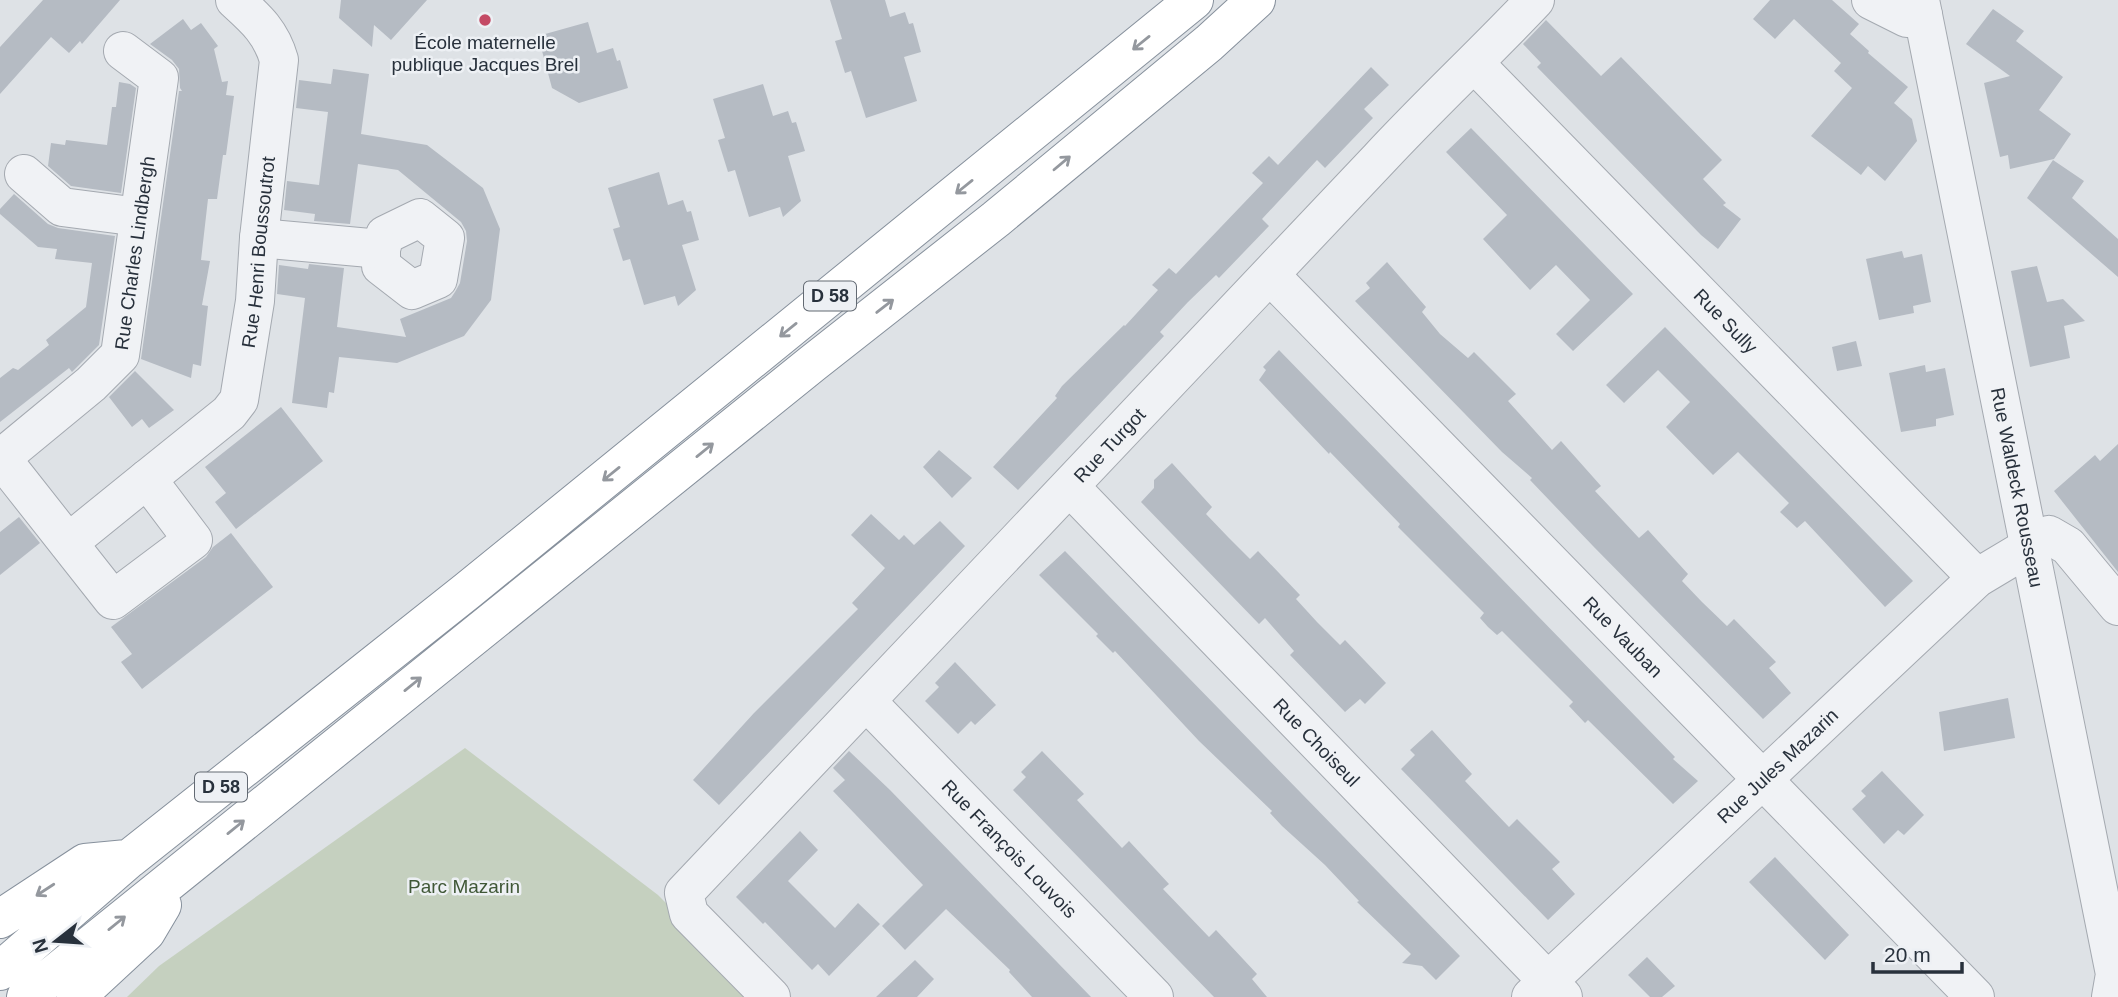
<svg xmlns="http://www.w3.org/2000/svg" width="2118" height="997" font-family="Arial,sans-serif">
  <rect width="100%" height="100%" fill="#dee2e6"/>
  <path fill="#c5d0bf" d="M 465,748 L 658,895 L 759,997 L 127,997 L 159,966 Z"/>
  <path fill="#b5bbc3" d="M 43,0 L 120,0 L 82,44 L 80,41 L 69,53 L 51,37 L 0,94 L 0,47 Z
    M 341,0 L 427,0 L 391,40 L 374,25 L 372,47 L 339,18 Z
    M 830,0 L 885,0 L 890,17 L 905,12 L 909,24 L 913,23 L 921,52 L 904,57 L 917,101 L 866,118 L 851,71 L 845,73 L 835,41 L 842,39 Z
    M 1770,0 L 1832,0 L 1859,24 L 1850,34 L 1869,51 L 1868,53 L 1908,87 L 1894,103 L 1912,119 L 1917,141 L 1885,181 L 1868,166 L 1861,175 L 1811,136 L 1852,88 L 1834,71 L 1841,63 L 1794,19 L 1775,39 L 1753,19 Z
    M 1993,9 L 2024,31 L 2016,41 L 2063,77 L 2039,110 L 2071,134 L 2054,159 L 2010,169 L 2008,155 L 2000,157 L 1984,83 L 2010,76 L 1966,44 Z
    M 183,19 L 191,30 L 201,23 L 218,46 L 214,49 L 222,82 L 228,81 L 226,95 L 234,96 L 226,155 L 223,155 L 217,199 L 208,199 L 201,260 L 210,261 L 202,305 L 208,306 L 201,366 L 193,364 L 191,378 L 141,359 L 179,91 L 182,91 L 180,88 L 179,69 L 172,60 L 150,44 Z
    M 1546,20 L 1601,76 L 1621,57 L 1722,160 L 1703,179 L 1726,203 L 1723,205 L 1741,219 L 1718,249 L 1701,235 L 1537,67 L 1541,63 L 1523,44 Z
    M 588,22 L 597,53 L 613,48 L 617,61 L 620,60 L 628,88 L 579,103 L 552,88 L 538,36 Z
    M 1371,67 L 1389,85 L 1364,109 L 1373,118 L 1325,168 L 1317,160 L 1262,219 L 1269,226 L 1219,278 L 1216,275 L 1188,302 L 1160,332 L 1164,336 L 1018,490 L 993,467 L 1057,398 L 1055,396 L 1062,386 L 1124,325 L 1125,326 L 1158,290 L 1152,285 L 1169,268 L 1176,274 L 1263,183 L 1252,173 L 1269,156 L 1278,165 Z
    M 333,69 L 369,74 L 361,134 L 427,145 L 483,188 L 500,229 L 491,300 L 464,336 L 397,363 L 339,357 L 334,393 L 329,392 L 327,408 L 292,403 L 305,298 L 277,294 L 279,265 L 308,269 L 309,264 L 344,268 L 337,327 L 406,337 L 400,319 L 451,298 L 455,292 L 460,283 L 467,241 L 466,231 L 461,222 L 398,170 L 358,164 L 350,224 L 314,221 L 315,214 L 284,210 L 287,181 L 319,185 L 328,112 L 296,108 L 299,80 L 331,84 Z
    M 119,82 L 130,84 L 136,88 L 121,193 L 71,186 L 48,166 L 51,143 L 65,145 L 66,140 L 107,145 L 112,107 L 116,107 Z
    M 763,84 L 773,116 L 788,111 L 792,123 L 796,122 L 805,151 L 788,156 L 801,201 L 783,217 L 780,207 L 749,217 L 735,170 L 728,172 L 718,140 L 725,138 L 713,99 Z
    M 1471,128 L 1633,294 L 1573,351 L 1556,334 L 1590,300 L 1556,265 L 1530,290 L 1483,239 L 1507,215 L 1446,152 Z
    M 2053,160 L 2084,181 L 2072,198 L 2118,239 L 2118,277 L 2027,198 Z
    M 659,172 L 668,205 L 683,200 L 687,212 L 691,211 L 699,240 L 682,245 L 696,290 L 678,306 L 675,296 L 644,305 L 630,259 L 623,261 L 613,229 L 620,227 L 608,188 Z
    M 14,194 L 48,224 L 58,228 L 115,236 L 99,345 L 72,372 L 69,368 L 0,422 L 0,378 L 13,368 L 18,370 L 49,345 L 46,340 L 86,307 L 92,263 L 55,259 L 57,249 L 38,247 L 0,214 L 0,209 Z
    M 1902,251 L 1904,258 L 1922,254 L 1931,302 L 1913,306 L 1914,313 L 1879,320 L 1866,259 Z
    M 1387,262 L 1426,307 L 1422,312 L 1440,334 L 1468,358 L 1474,352 L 1516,394 L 1508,401 L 1552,450 L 1561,441 L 1601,486 L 1595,491 L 1639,538 L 1648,530 L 1688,574 L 1682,581 L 1702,602 L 1727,626 L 1734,619 L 1776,662 L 1769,668 L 1791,693 L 1763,719 L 1593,546 L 1530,480 L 1532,478 L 1502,452 L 1355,301 L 1370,288 L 1366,283 Z
    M 2037,266 L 2047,302 L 2063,299 L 2085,321 L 2064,326 L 2070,358 L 2030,367 L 2011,271 Z
    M 1665,327 L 1913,581 L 1885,607 L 1805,521 L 1797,528 L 1780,512 L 1789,503 L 1738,452 L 1713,475 L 1666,427 L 1690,402 L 1658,370 L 1624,403 L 1606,385 Z
    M 1856,341 L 1862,366 L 1837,371 L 1832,347 Z
    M 1279,350 L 1675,757 L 1673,759 L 1698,781 L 1673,804 L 1588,720 L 1585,723 L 1569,706 L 1573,702 L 1502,631 L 1497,635 L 1488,627 L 1480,618 L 1484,613 L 1398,527 L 1400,524 L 1330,452 L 1329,454 L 1259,380 L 1266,370 L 1263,367 Z
    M 1925,365 L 1926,372 L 1945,368 L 1954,415 L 1936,419 L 1936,426 L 1901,432 L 1889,373 Z
    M 135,371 L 174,410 L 149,428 L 142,419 L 132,427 L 109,397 Z
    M 281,407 L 323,461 L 236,529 L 215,502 L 226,493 L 205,467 Z
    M 2118,444 L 2118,572 L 2054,491 L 2095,455 L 2100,461 Z
    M 939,450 L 972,478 L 952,498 L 923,467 Z
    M 1172,463 L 1212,507 L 1206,514 L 1228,537 L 1250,559 L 1258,551 L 1300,595 L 1296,599 L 1317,622 L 1340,645 L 1345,640 L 1386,683 L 1365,704 L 1360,699 L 1345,712 L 1290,655 L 1294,651 L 1265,618 L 1259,624 L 1141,502 L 1154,488 L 1154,480 Z
    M 871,514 L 899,540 L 904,535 L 914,545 L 940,521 L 965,546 L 719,805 L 693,780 L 754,713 L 858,609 L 852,603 L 885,568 L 851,535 Z
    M 19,517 L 40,543 L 0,575 L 0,532 Z
    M 231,533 L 273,587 L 142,689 L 121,662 L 132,654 L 111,627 L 206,557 L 213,547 Z
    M 1065,551 L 1460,956 L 1436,980 L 1422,966 L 1402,963 L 1411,954 L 1357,902 L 1359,901 L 1325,865 L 1282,826 L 1270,813 L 1272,811 L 1199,741 L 1115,651 L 1113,653 L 1096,636 L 1098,634 L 1039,575 Z
    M 955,662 L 996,705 L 975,725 L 971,721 L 958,734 L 925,701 L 939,687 L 935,683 Z
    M 2008,698 L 2015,738 L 1944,751 L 1939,712 Z
    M 1432,730 L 1472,774 L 1465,781 L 1486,803 L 1509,827 L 1517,819 L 1560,862 L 1552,869 L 1575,894 L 1548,920 L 1401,769 L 1415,755 L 1410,750 Z
    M 849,751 L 890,790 L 1091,997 L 1032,997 L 1009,972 L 1010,970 L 946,909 L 905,950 L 882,926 L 923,885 L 833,791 L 845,780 L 833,768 Z
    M 1042,751 L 1084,794 L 1077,800 L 1122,848 L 1129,841 L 1169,884 L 1163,889 L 1209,937 L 1216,930 L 1257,974 L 1252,979 L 1267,997 L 1214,997 L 1013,790 L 1026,777 L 1021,772 Z
    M 1882,771 L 1924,815 L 1904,835 L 1898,830 L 1884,844 L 1852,809 L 1866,796 L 1861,791 Z
    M 800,831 L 818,850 L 788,881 L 835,928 L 858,903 L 880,924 L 829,976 L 818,964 L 812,970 L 765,922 L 763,924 L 736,897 Z
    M 1775,857 L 1849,935 L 1825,960 L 1749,882 Z
    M 1647,957 L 1675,986 L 1662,997 L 1650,997 L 1628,975 Z
    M 915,960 L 934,979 L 917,997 L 876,997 Z"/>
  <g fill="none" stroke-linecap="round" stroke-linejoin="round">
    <g stroke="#a4a9b0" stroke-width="40">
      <g id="minor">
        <path d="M 1871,0 L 1907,18 L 1923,15"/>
        <path id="s1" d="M 1920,0 L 2115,974 L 2111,997"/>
        <path id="s2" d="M 1475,64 L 1977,578"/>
        <path d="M 24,174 L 62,207 L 139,217"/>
        <path d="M 420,218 L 445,238 L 438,279 L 412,290 L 381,266 L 381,249 L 385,235 Z"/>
        <path d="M 259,238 L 381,249"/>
        <path id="s3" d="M 1271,276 L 1975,997"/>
        <path d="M 1,458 L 113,600 L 193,540 L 147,479 L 68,543"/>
        <path id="s4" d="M 0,459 L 91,384 L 120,355 L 159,78 L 123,51"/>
        <path id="s5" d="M 147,479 L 229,413 L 239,400 L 255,301 L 259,238 L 279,60 C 271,32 256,19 235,0"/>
        <path id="s6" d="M 1070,487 L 1563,997"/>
        <path id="s7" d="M 866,701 L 1154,997"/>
        <path id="s8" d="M 771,997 L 689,914 L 684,893 C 916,649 1148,405 1379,159 C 1429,105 1484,54 1535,0"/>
        <path id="s9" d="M 1531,997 L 1977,578 L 2049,535 L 2068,546 L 2118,606"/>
      </g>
    </g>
    <g stroke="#86909c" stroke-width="40">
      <path id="highway" d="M 0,919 L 85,863 L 127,859
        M 0,971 L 129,859 L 467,591 L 1194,0
        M 26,997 L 813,363 L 996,219 L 1209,43 L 1256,0
        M 76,997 L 146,932 L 162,905"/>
    </g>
    <use href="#minor" stroke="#f0f2f5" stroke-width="38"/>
    <use href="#highway" stroke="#fff" stroke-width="38"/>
  </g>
  <defs><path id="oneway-shaft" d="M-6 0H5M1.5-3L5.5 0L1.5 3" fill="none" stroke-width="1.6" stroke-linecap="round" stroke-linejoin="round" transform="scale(1.75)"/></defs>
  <g stroke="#94989e">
    <use href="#oneway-shaft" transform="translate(1141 43) rotate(141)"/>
    <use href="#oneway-shaft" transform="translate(1062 163) rotate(-40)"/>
    <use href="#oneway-shaft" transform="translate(964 187) rotate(141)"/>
    <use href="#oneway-shaft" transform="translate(885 306) rotate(-38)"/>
    <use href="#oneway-shaft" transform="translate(788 330) rotate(141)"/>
    <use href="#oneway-shaft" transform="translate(705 450) rotate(-39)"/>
    <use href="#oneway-shaft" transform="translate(611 474) rotate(141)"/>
    <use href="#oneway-shaft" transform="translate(413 684) rotate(-39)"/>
    <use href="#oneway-shaft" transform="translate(236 827) rotate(-39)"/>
    <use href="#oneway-shaft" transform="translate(45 890) rotate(147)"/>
    <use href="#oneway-shaft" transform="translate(117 923) rotate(-39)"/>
  </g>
  <circle fill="#c44a65" stroke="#edf0f4" stroke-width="2.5" cx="485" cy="20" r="7"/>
  <g text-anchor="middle" stroke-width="5" stroke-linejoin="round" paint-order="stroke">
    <g fill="#edf0f4" stroke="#636a73" stroke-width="2">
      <rect x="804" y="281.5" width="52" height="29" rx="5"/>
      <rect x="195" y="772.5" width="52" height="29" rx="5"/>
    </g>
    <g font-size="18" font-weight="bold" fill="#28313c">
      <text x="830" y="302">D 58</text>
      <text x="221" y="793">D 58</text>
    </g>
    <g font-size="19" fill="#28313c" stroke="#edf0f4">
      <text x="485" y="49">École maternelle<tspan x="485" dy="22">publique Jacques Brel</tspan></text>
    </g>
    <g font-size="19" fill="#28313c" stroke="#edf0f4">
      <text dy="7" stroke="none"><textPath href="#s4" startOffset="262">Rue Charles Lindbergh</textPath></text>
      <text dy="7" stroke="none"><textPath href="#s5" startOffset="271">Rue Henri Boussoutrot</textPath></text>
      <text dy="7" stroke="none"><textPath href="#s2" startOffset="359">Rue Sully</textPath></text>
      <text dy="7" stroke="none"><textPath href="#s8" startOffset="756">Rue Turgot</textPath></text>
      <text dy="7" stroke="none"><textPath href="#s1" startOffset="497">Rue Waldeck Rousseau</textPath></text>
      <text dy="7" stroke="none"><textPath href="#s3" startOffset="504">Rue Vauban</textPath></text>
      <text dy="7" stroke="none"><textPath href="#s6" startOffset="355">Rue Choiseul</textPath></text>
      <text dy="7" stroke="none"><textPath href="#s9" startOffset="338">Rue Jules Mazarin</textPath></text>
      <text dy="7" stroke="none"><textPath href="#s7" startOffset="206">Rue François Louvois</textPath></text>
    </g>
    <g font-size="19" fill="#3f5736" stroke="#edf0f4">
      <text x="464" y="893">Parc Mazarin</text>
    </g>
  </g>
  <g transform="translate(56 941) rotate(253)" stroke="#edf0f4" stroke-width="5" paint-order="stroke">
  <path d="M0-5L12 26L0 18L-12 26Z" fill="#28313c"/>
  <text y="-10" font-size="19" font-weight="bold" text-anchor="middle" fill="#28313c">N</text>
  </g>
  <path d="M1873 962v10h89v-10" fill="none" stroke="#28313c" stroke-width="3.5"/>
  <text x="1884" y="962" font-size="21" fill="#28313c" stroke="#edf0f4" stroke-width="5" paint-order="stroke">20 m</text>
</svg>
